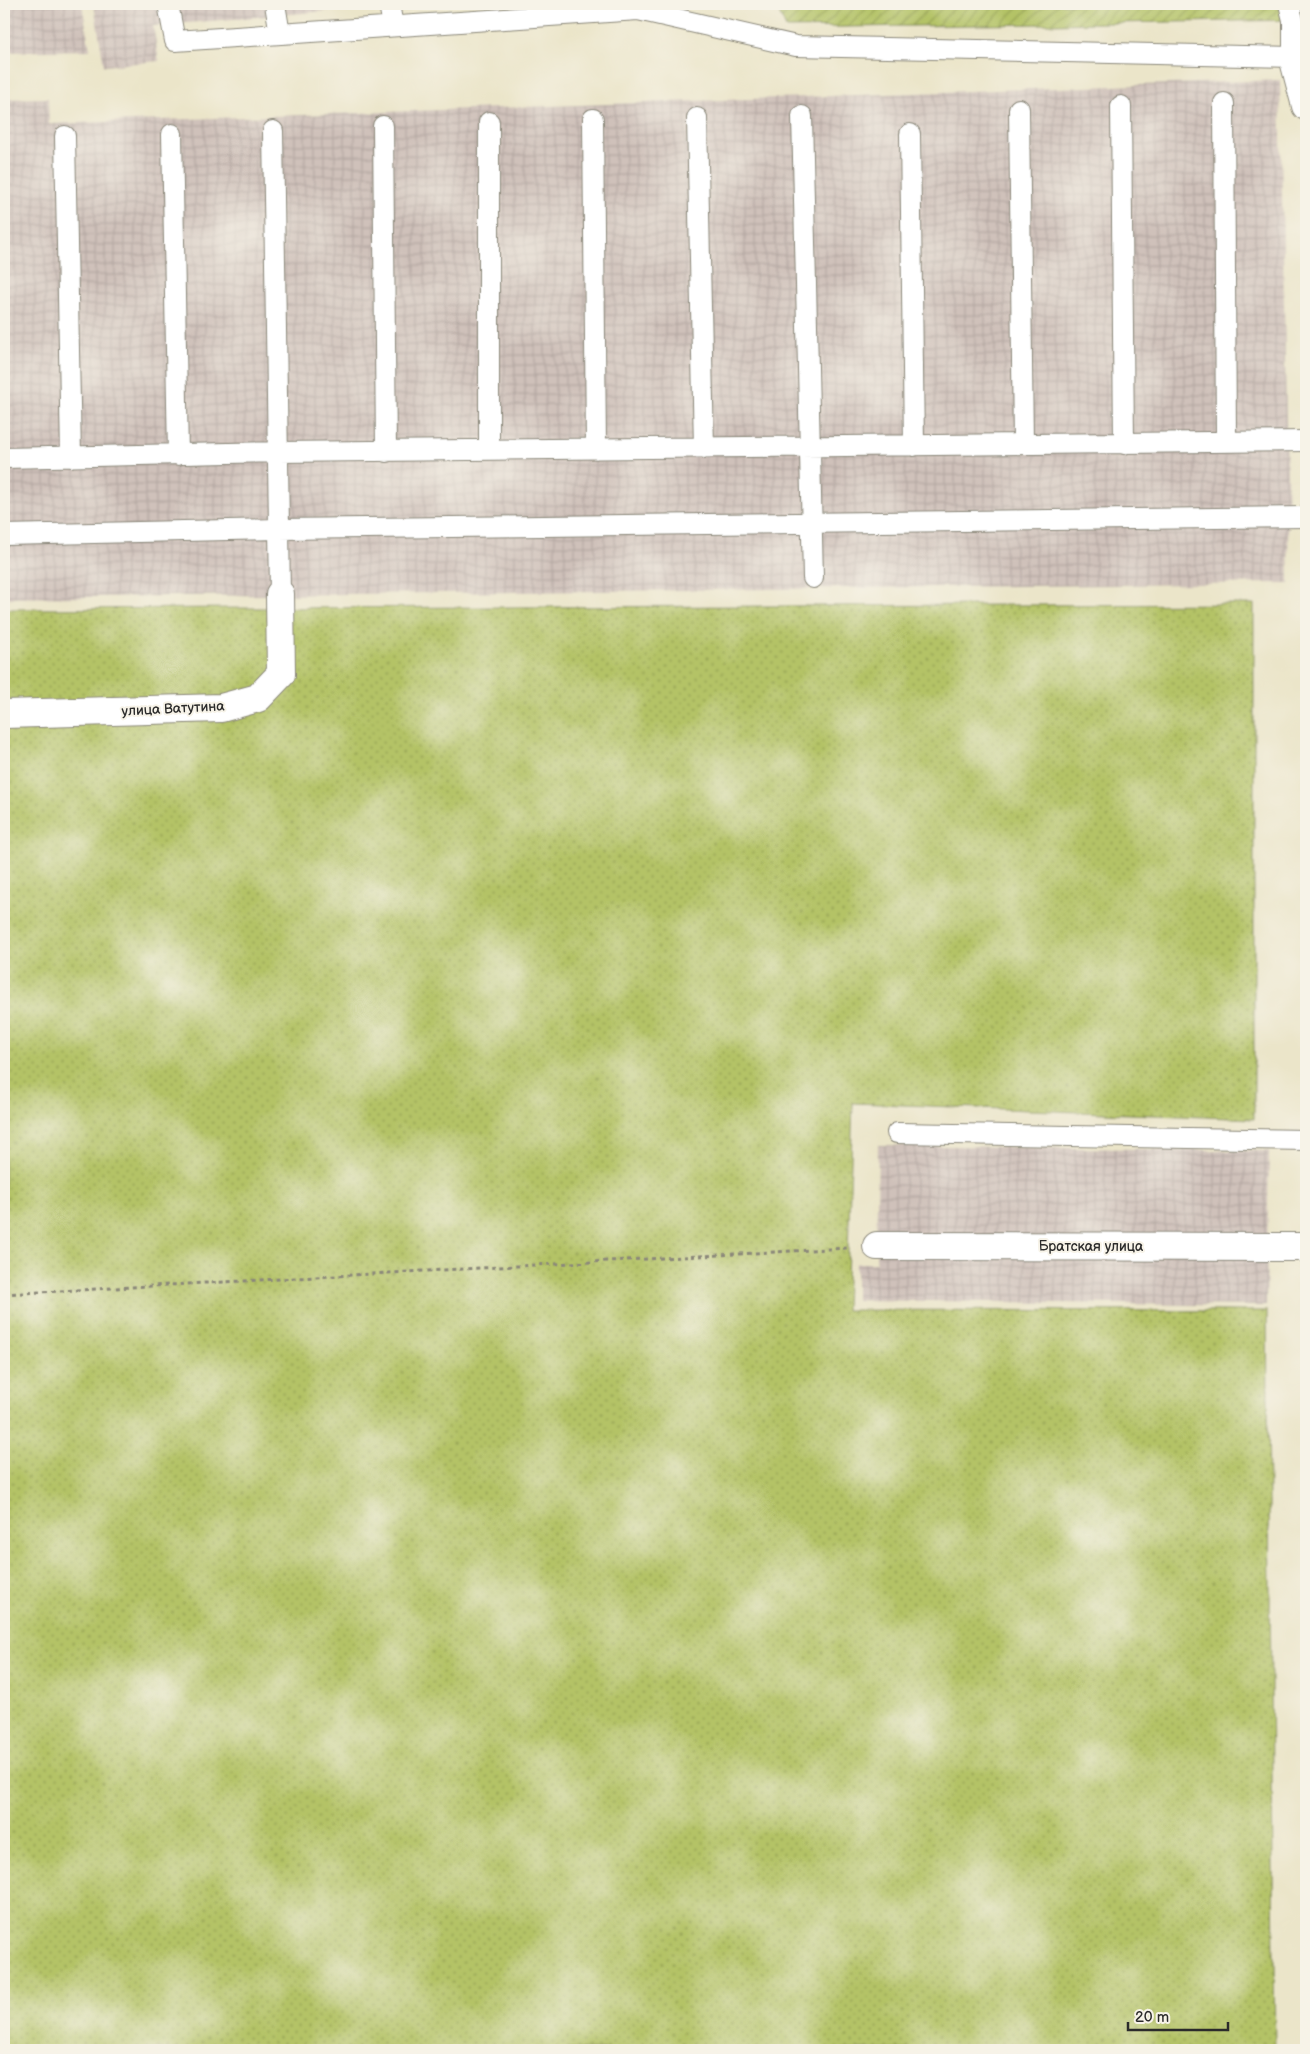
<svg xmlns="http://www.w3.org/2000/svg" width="1310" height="2054" font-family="'Balsamiq Sans',sans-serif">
  <defs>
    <pattern id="industrial-grid" width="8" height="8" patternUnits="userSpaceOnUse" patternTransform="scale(1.25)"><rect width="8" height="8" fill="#cfc1ba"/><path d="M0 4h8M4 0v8" fill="none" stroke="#b2a6a0"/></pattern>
    <pattern id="grass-dots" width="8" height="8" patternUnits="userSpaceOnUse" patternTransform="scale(1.25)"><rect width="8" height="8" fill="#b4c366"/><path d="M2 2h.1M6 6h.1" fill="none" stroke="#939f54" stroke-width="1.8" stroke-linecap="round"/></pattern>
    <pattern id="garden-furrows" width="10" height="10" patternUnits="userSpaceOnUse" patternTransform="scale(1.25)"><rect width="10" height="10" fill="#b4c366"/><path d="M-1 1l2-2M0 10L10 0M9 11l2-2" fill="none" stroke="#939f54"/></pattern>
  </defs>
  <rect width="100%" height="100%" fill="#f7f3e8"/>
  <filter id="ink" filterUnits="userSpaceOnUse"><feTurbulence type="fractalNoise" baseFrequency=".02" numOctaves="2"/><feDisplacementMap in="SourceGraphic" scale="10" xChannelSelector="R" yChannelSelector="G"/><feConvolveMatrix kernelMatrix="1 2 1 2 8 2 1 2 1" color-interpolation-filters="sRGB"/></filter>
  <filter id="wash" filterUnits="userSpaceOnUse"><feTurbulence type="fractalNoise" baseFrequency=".0096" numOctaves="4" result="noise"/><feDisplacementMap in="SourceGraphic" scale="20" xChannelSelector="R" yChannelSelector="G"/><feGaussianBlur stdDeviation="1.12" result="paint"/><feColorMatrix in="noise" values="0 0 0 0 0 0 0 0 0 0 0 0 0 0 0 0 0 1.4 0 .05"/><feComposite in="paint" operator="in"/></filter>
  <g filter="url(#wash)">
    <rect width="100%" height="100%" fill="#ebe5c9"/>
    <path fill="url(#industrial-grid)" d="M 4,4 L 82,4 L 90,50 L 4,52 Z
      M 94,4 L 406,4 L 153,26 L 159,61 L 104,66 Z
      M 1280,80 L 1289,583 L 4,598 L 4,99 L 48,98 L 49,124 Z
      M 878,1145 L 1269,1151 L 1266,1306 L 856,1300 L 856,1263 L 876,1263 Z"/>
    <path fill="url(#grass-dots)" stroke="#707748" d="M 1254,604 L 1254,1119 L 853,1103 L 846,1310 L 1267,1311 L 1275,2050 L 4,2050 L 4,609 Z"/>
    <path fill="url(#garden-furrows)" stroke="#707748" d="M 775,4 L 1306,4 L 1306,20 L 786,28 Z"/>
  </g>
  <g filter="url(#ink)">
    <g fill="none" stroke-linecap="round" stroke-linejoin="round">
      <g stroke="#8b887a" stroke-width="22">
        <path id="service" d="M 168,4 L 175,41 L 638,10 L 796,46 L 1293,57 L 1293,20 L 1289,4
          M 275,4 L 280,34
          M 389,4 L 393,26
          M 1224,103 L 1226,442
          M 1121,106 L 1124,444
          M 1019,109 L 1023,444
          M 802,116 L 813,578
          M 697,118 L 704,448
          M 593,119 L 596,449
          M 383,126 L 386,452
          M 273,131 L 280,594
          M 172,134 L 178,455
          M 910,134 L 914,446
          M 65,136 L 71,457
          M 489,450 L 489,122
          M 4,458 L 278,452 L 1306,441
          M 4,535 L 279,529 L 1306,517
          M 897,1133 L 1306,1140"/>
      </g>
      <g stroke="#8b887a" stroke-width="30">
        <path id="minor" d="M 1293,57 L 1306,106
          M 4,714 L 221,708 L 258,698 L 281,674 L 280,594
          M 877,1246 L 1306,1247"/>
      </g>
      <path stroke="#8b887a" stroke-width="3" stroke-dasharray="4 4" stroke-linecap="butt" d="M 4,1294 L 847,1248"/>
      <use href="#service" stroke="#fff" stroke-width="20"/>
      <use href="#minor" stroke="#fff" stroke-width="28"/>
    </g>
  </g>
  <g text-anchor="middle" stroke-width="4" stroke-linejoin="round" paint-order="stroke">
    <g font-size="14" fill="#2b2b2b" stroke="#f7f3e8">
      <text transform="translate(173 708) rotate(-3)" y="5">улица Ватутина</text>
      <text x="1091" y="1251">Братская улица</text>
    </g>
  </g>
  <rect width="1310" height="2054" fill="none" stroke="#f7f3e8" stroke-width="20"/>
  <path d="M1128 2022v8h100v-8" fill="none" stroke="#2b2b2b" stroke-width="2.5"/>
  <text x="1135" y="2022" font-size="15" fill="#2b2b2b" stroke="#f7f3e8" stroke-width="4" paint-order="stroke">20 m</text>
</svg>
